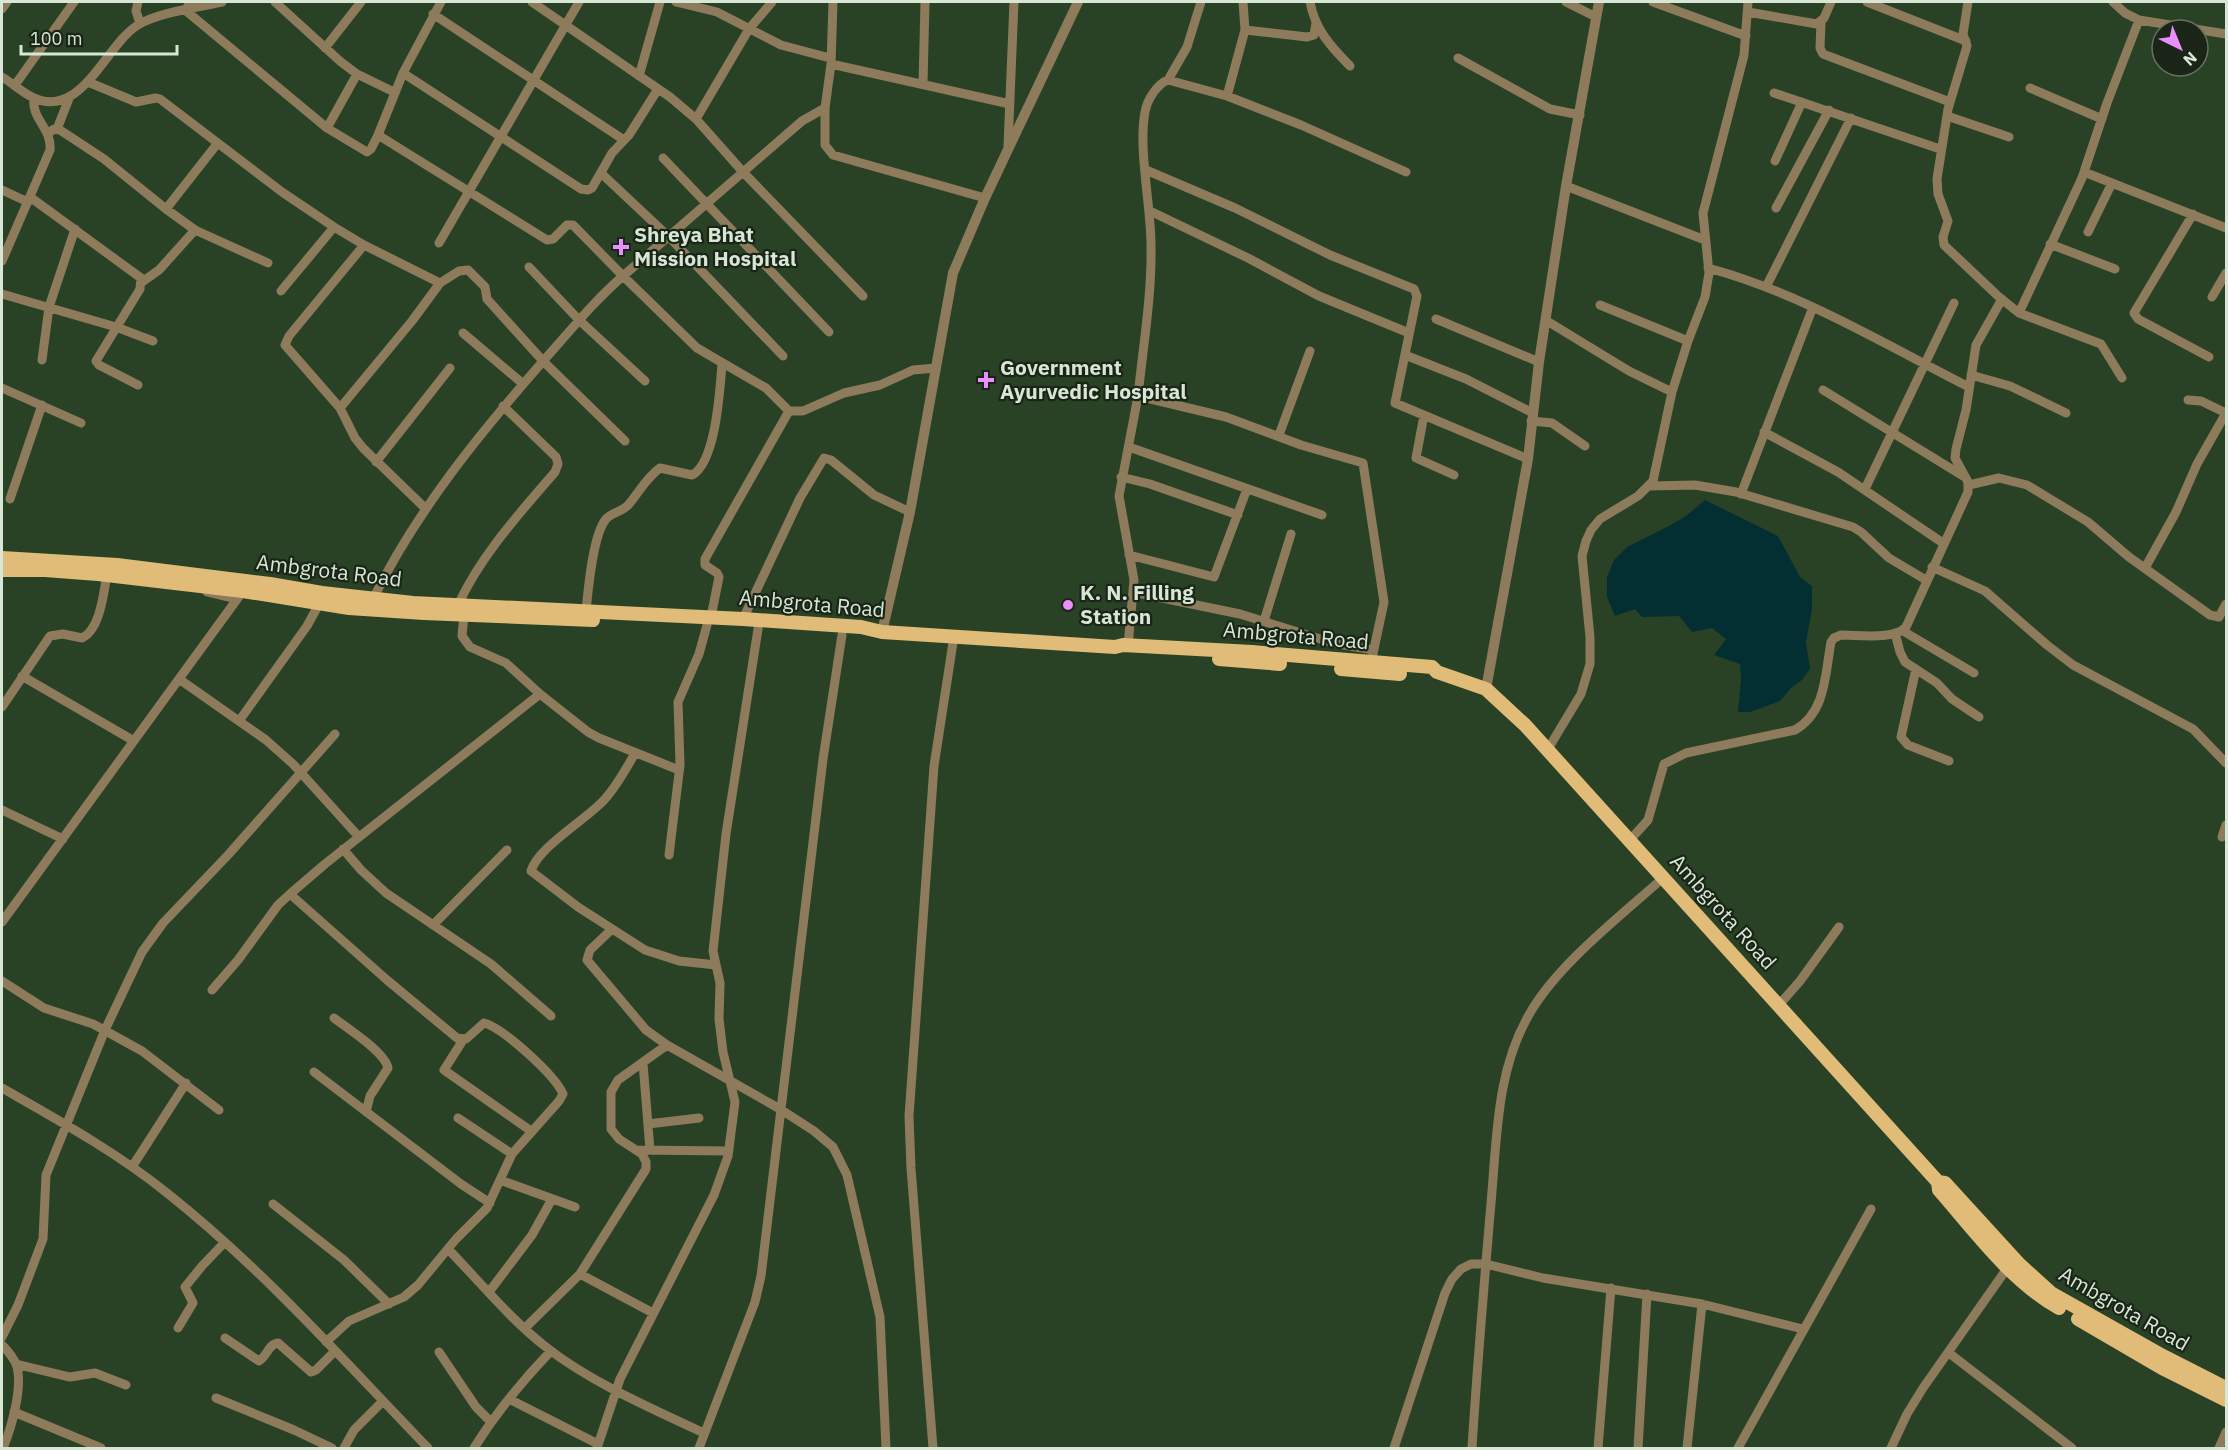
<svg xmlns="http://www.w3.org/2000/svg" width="2228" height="1450" font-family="'IBM Plex Sans',sans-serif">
  <rect width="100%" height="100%" fill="#294225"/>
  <path fill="#042f32" d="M 1705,500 L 1778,536 L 1800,577 L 1812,586 L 1812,609 L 1806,642 L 1810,669 L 1802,680 L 1791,688 L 1780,701 L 1750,712 L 1738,712 L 1741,680 L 1740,664 L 1714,655 L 1726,639 L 1712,628 L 1692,632 L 1679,616 L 1642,617 L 1635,609 L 1615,616 L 1607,597 L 1607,577 L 1614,560 L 1627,547 L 1667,527 L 1686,516 Z"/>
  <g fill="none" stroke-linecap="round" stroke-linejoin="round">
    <path stroke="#8e7b5c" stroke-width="9" d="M 138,2 L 136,11 L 140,23
      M 191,2 L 185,10 L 327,128 L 367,152 L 371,149 L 378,135
      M 275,2 L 341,62 L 357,74 L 394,92
      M 441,2 L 403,73 L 581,189 L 588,190 L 592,188 L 612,153 L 629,135 L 658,89
      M 532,2 L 670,97 L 696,119 L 743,172 L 863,296
      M 676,2 L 717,12 L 781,45 L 830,58
      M 1310,2 C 1315,29 1330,46 1350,66
      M 1566,2 L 1596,17
      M 1653,2 L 1746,36
      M 1867,2 L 1966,41
      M 1968,2 L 1963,34 L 1967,46 L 1948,109 L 1937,179 L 1938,194 L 1948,221 L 1943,237 L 1944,245 L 1999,297 L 2019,313 L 2101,344 L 2122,378
      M 2113,2 L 2125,13 L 2139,20 L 2226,34
      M 2,9 L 7,2
      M 1748,12 L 1817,24 L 1824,18 L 1831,2
      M 433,14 L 624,140
      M 1821,22 L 1820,48 L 1823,54 L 1950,102
      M 1245,30 L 1307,37 L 1314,35 L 1316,23
      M 325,48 L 361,2
      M 1458,58 L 1550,109 L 1580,115
      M 831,64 L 1010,104
      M 403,73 L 378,135 L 547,240 L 553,239 L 567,225 L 573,225 L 623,276 L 802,121 L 825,108 L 825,145 L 833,155 L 985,198
      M 639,76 L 660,2
      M 2,77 C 12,83 22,92 32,97 C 81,122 106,44 138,25 C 157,13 199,7 222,2
      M 1168,80 L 1187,47 L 1201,2
      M 88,82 L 136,102 L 156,98 L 160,99 L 282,192 L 334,227 L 364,245 L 440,283 L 412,321 L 340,408
      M 923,84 L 925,2
      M 15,85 L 74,2
      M 2030,88 L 2102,119
      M 1774,93 L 1940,149
      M 1227,96 L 1301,125 L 1406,172
      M 825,108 L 831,64 L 833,2
      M 1947,116 L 2009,137
      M 696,119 L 749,29 L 772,2
      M 327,128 L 357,74
      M 57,129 L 70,96
      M 49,133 L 54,129 L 60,130 L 104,159 L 166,209 L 217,144
      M 1008,146 L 1014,2
      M 663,158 L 829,332
      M 1775,161 L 1802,102
      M 1146,170 L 1235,208 L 1330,255 L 1414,289 L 1417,296 L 1395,403 L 1528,459
      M 2084,172 L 2226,228
      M 602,174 L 668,236 L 783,356
      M 1566,186 L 1705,240
      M 2,190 L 28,202
      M 30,197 L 141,278 L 140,289 L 96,361 L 99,365 L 138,385
      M 1776,208 L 1829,110
      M 166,209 L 195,230 L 268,263
      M 1150,211 L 1248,258 L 1319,296 L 1409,333
      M 2193,214 L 2134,313 L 2138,319 L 2209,357
      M 2088,232 L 2112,183
      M 439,243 L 579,2
      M 2050,244 L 2115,269
      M 364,245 L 289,336 L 285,345 L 340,408 L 355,438 L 363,448 L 426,509
      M 2,261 L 50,150 C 52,128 31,119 34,98
      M 529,267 L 579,320 L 645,381
      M 1708,268 C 1801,293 1884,344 1969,387
      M 142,282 L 159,270 L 195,230
      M 440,283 L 459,271 L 468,270 L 485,287 L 487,299 L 543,361 L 625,441
      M 1766,287 L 1851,118
      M 281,291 L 334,227
      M 2,294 L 116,327 L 153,341
      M 2212,297 L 2226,273
      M 1600,305 L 1688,341
      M 2019,313 L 2082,178 L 2107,103 L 2139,20
      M 1436,319 L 1539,362
      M 1547,321 L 1629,371 L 1672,392
      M 463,333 L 522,383
      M 1405,355 L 1466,379 L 1533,413
      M 42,360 L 49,307 L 75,229
      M 1971,375 L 2010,386 L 2066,413
      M 2,388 L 81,423
      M 1823,390 L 1963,476
      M 1138,396 C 1143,347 1152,295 1151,245 C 1151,206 1138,149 1145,112 C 1147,100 1157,84 1168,80 L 1227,96 L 1245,30 L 1243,2
      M 789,411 L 803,411 L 844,393 L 880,385 L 913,370 L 936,368
      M 1424,415 L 1416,458 L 1454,475
      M 1531,421 L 1552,423 L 1585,446
      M 1764,432 L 1838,472 L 1943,543
      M 1279,435 L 1310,351
      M 1129,447 L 1322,515
      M 376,462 L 450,368
      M 1121,477 L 1150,484 L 1238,515
      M 1969,485 L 1999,478 L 2027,485 L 2088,522 L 2129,557 L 2210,615 L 2219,617 L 2226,604
      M 1650,486 L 1695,485 L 1736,492 L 1853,527 L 1861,532 L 1889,558 L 1926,580
      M 1865,489 L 1954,303
      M 1741,494 L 1813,307
      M 10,499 L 42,405
      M 1129,555 L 1214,577 L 1247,489
      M 1932,567 L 1985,591 L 2047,645 L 2073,665 L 2193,729 L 2226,763
      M 2145,568 L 2176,512 L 2197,464 L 2226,413 L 2201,401 L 2188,400
      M 207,592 L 236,599
      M 1133,592 L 1240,614 L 1333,643 L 1373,650
      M 373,599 C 417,510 480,433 545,359 C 571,330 594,301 623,276 L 697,348 L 766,388 L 789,411 L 705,559 L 705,565 L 717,573 L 719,577 L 711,617
      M 458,605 C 481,555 519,514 555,472 L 558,464 L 556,457 L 503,406
      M 586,611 C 588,590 593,534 606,519 C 612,512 623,512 629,504 C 639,492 647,477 660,468 L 692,475 C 716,463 720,388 722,364
      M 464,615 L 462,636 L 470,647 L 506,663 L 540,694 L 588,732 L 599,738 L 679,770
      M 743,619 L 800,498 L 824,458 L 831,460 L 874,495 L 910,512
      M 1264,621 L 1291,534
      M 1903,631 L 1974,673
      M 1895,633 L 1900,652 L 1905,662 L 1937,683 L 1952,699 L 1979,717
      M 1128,646 L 1134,580 L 1119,496 L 1138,396 L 1226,417 L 1301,445 L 1363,463 L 1384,602 L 1371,663
      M 1916,669 L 1901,737 L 1908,745 L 1949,761
      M 22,676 L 134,741
      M 179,679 L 266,740 L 293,764 L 359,837
      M 2,707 L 50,636 L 63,634 L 82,638 C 99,630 103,598 106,580
      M 239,721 L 307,626 L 319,604
      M 1548,749 L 1581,694 L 1590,664 L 1590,637 L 1582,556 L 1586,541 L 1591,530 L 1600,519 L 1638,496 L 1653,481 L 1672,392 L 1688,341 L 1705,297 L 1709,273 L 1703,213 L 1744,55 L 1748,2
      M 635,753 C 626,769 617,786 604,800 C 587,819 538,847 531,871 L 578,907 L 645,950 L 679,961 L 716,965
      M 2,810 L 63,839
      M 2222,837 L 2226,825
      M 1630,840 L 1648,820 L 1664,764 L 1686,753 L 1795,730 C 1826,712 1825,675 1831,642 L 1834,638 L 1841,635 C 1859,635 1894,640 1906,627 L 1968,492 L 1968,482 L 1955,458 L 1956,449 L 1966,410 L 1976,345 L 2002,299
      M 343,849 L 361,870 L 386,893 L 491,964 L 551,1016
      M 669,855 L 680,765 L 678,702 L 699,654 L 707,625
      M 290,894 L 387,980 L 457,1038 L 466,1039 L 484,1023 C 503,1028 555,1075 563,1094 L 559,1101 L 512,1154 L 487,1208 L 456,1239 L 418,1285 L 404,1297 L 349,1321 L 326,1342
      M 2,922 L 243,591
      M 433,925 L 507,850
      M 612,929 L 590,950 L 587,960 L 646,1030 L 667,1045 L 780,1109 L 814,1131 L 833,1147 L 847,1175 L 880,1317 L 886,1448
      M 2,981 L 44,1008 L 93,1024 L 142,1051 L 219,1110
      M 212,990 L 238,960 L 278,905 L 290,894 L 325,864 L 540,694
      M 1779,1005 L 1800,981 L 1839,927
      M 334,1018 C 348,1029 385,1052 388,1068 L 370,1096 L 366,1112
      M 463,1040 L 444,1070 L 531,1131
      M 643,1063 L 650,1150
      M 314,1072 L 461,1184 L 490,1203
      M 2,1088 C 58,1120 116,1152 167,1193 C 263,1269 344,1361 428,1448
      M 458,1118 L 512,1154
      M 648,1124 L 699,1118
      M 637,1150 L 729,1151
      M 132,1167 L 186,1083
      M 500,1180 L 575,1207
      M 273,1204 L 344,1260 L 389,1304
      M 448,1249 C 479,1281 511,1320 546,1347 C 590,1382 653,1409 704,1433
      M 580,1274 L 653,1313
      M 489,1292 L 532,1235 L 552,1199
      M 178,1328 L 193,1303 L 185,1287 L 202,1266 L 224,1243
      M 525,1328 L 580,1274 L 646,1169 L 646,1162 L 642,1154 L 619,1139 L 611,1129 L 611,1092 L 618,1080 L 667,1045
      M 2,1337 L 18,1305 L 43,1239 L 46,1175 L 105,1030 L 142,952 L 163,923 L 228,855 L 335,734
      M 225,1338 L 259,1361 C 267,1357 268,1344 278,1343 L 311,1372 L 316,1370 L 335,1351
      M 2,1345 C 7,1350 13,1357 16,1364 C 24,1385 11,1429 3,1448
      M 439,1352 L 476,1407 L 491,1422
      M 1949,1353 L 2072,1448
      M 16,1364 L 70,1377 L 95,1373 L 126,1385
      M 216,1398 L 294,1430 L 332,1448
      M 509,1399 L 598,1444
      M 14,1412 L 101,1448
      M 344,1448 L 354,1430 L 383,1401
      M 474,1448 C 496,1413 522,1381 551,1351
      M 597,1448 L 620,1379 L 714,1195 L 728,1156 L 735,1102 L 723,1052 L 719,1019 L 720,983 L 713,951 L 726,834 L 758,629
      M 699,1448 L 755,1302 L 761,1276 L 823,759 L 842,635
      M 933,1448 L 911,1168 L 909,1116 L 934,766 L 954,636
      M 1394,1448 L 1445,1293 L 1452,1279 L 1461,1269 L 1471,1264 L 1486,1264 L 1543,1278 L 1702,1304 L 1803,1329
      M 1472,1448 C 1477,1367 1484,1285 1491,1203 C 1497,1139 1496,1070 1530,1013 C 1558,964 1622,915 1664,877
      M 1598,1448 L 1611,1288
      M 1638,1448 L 1647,1294
      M 1687,1448 L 1702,1304
      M 1738,1448 L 1871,1209
      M 1891,1448 L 1907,1414 L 1923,1388 L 2008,1267
      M 2219,1448 L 2226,1432"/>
    <path stroke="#8e7b5c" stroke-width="10" d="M 882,632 L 910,512 L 953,273 L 985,198 L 1078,2
      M 1486,689 L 1528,459 L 1539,362 L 1566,186 L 1599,2"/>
    <path stroke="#e1bb78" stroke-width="14" d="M 2,558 L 117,565 L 270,584 L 322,593 L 413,603 L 743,619 L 861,627 L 882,632 L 1115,647 L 1123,645 L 1252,652 L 1432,667 L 1437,672 L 1486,689 L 1525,725 L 1938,1182 L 1945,1183 L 2019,1264 L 2051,1293 L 2163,1356 L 2226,1388
      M 2,570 L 45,570 L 98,574 L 243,591 L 349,608 L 424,613 L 593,620
      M 1219,659 L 1280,664
      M 1341,669 L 1400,674
      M 1938,1182 L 1939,1190 C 1975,1231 2010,1280 2059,1308
      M 2078,1319 L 2162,1368 L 2226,1400"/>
  </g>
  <g fill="#ea8dfd" stroke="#1a2518" stroke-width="2">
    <path d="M618 238h6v6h6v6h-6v6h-6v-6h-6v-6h6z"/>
    <path d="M983 371h6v6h6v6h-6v6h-6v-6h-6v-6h6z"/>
    <circle cx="1068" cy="605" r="6"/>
  </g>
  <g text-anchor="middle" stroke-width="4.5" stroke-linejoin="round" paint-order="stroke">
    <g font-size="21" font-weight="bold" fill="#d8e7d5" stroke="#1a2518" text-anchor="start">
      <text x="634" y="242">Shreya Bhat<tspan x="634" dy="24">Mission Hospital</tspan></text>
      <text x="1000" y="375">Government<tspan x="1000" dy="24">Ayurvedic Hospital</tspan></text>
      <text x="1080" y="600">K. N. Filling<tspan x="1080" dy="24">Station</tspan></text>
    </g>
    <g font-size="21" fill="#d8e7d5" stroke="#1a2518">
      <text transform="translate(329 571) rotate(7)" y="7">Ambgrota Road</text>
      <text transform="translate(812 604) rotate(5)" y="7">Ambgrota Road</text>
      <text transform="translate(1296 636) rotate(5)" y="7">Ambgrota Road</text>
      <text transform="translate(1723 912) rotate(48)" y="7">Ambgrota Road</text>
      <text transform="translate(2124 1309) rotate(30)" y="7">Ambgrota Road</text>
    </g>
  </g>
  <rect width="2228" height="1450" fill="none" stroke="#d8e7d5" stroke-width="6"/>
  <g transform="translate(2180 48) rotate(137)"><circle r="28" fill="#1a2518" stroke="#667364" stroke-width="1.5"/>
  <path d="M0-4.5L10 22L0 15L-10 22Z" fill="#ea8dfd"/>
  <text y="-9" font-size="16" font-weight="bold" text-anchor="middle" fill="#d8e7d5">N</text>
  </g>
  <path d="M21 45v9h156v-9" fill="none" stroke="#d8e7d5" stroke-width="3"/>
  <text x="30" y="45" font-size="18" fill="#d8e7d5" stroke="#1a2518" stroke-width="4.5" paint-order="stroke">100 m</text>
</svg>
